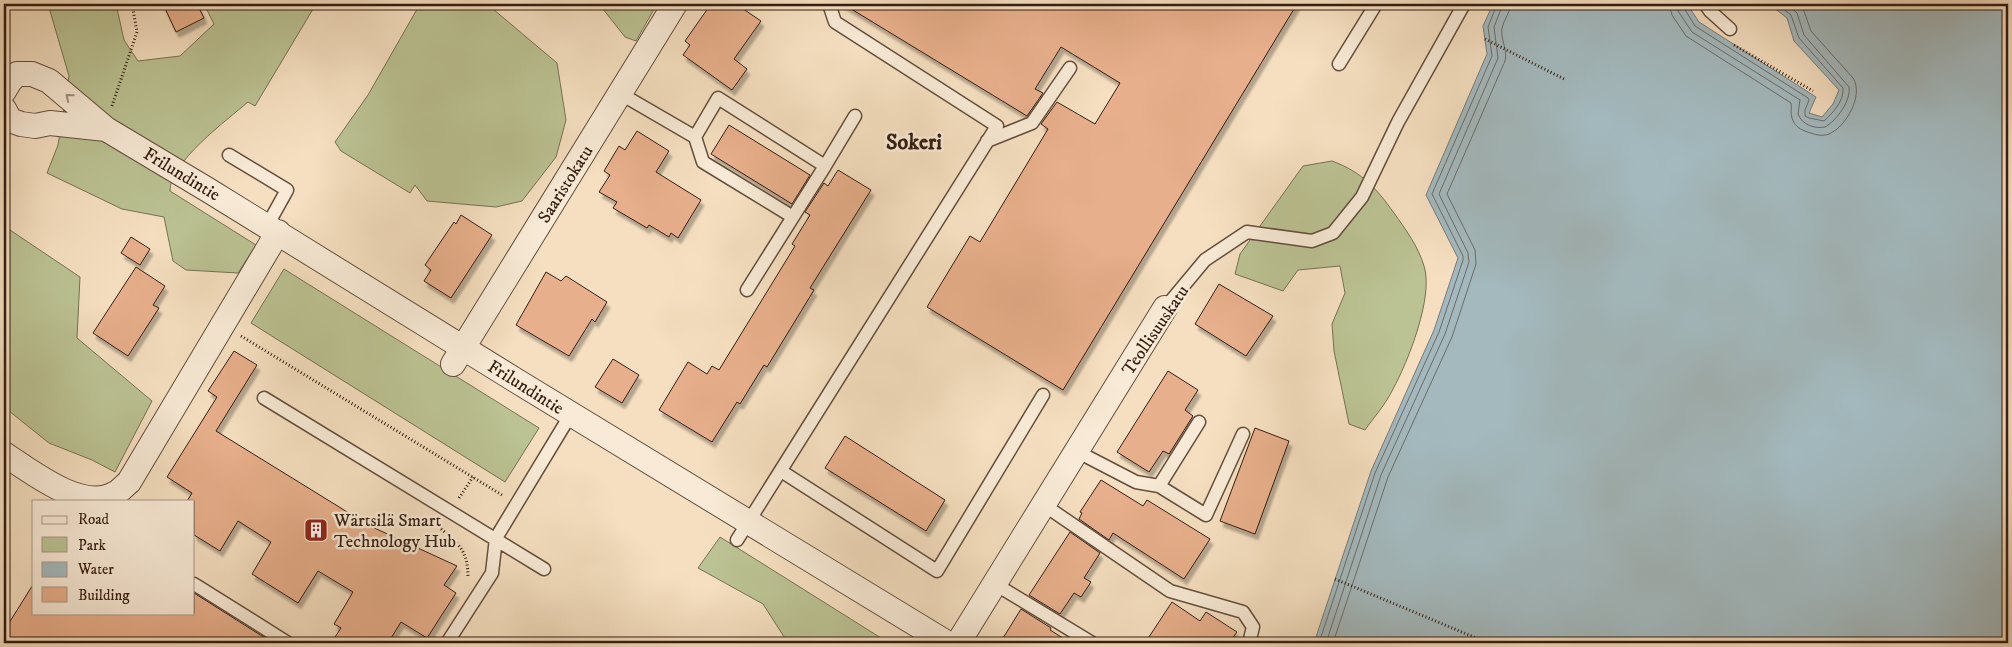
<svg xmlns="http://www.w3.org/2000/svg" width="2012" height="647" font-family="'IM FELL DW Pica',serif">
  <defs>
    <filter id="shadow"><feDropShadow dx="3" dy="5.5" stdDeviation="1" flood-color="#0004"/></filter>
  </defs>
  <rect width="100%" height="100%" fill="#f5dfc0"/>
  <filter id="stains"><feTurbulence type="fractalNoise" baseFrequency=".004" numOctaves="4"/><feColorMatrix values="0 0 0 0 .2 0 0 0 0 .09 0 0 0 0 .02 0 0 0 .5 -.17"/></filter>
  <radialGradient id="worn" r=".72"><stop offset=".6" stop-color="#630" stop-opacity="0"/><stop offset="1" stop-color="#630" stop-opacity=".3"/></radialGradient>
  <path fill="#bbc293" stroke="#787052" d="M 48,4 L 116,4 L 124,40 L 138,61 L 180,56 L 214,24 L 204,4 L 316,4 L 255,106 L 248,102 C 227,120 169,163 170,191 L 256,245 L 238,273 L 186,270 L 173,261 L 164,217 L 122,209 L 47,173 L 58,145 L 69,76 Z
    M 422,4 L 487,4 L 557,63 L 566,120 L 556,157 L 522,201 L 496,207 L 427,201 L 415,185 L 410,193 L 341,151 L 335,142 L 368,95 L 416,11 Z
    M 599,4 L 657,4 L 636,41 L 625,37 Z
    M 1332,161 C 1362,172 1376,188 1394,213 C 1406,230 1418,246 1424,266 C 1434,296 1408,362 1393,389 C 1386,404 1374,417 1365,430 L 1349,424 L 1334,351 L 1332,324 L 1345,293 L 1340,266 L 1298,270 L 1283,291 L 1235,274 L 1240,254 L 1303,166 Z
    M 4,226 L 80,277 L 77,338 L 152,401 L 115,472 L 92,460 L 49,443 L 4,407 Z
    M 284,269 L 539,428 L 505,482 L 251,323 Z
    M 720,537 L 889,643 L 788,643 L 763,604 L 698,568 Z"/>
  <path fill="#a3b9be" stroke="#777b79" d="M 1493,4 L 1687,4 L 1699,22 L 1816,97 L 1809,113 L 1822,117 L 1833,104 L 1839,90 L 1794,41 L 1787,18 L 1769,4 L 2008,4 L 2008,643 L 1314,643 L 1371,471 L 1434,330 L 1458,258 L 1426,195 L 1487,54 L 1483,26 Z"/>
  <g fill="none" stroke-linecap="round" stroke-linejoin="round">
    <path stroke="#6c6b68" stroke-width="1" d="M 1669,4 L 1672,15 L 1686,36 L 1791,103 C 1792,108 1790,113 1792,118 C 1794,125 1799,129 1805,131 C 1813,134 1821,137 1829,134 C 1846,127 1864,95 1853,78 L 1811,31 L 1804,11 L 1799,4
      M 1677,4 L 1678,11 L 1692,32 L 1800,100 L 1798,114 C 1802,125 1815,129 1825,127 C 1837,120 1851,101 1849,87 L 1804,35 L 1797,13 L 1787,4
      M 1683,4 L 1684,8 L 1695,26 L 1808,98 L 1809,100 L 1805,110 L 1805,116 L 1809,118 L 1824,121 C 1833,113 1844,101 1843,88 L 1799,38 L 1791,15 L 1777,4
      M 1319,643 L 1375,473 L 1439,332 L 1463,260 L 1463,256 L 1432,194 L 1492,56 L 1488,27 L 1497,4
      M 1326,643 L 1381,475 L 1445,334 L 1469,262 L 1468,253 L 1439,194 L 1498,58 L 1494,27 L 1503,4
      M 1333,643 L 1388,477 L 1452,337 L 1476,264 L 1475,250 L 1447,194 L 1505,61 C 1508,50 1500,38 1502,28 C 1504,19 1510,13 1511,4"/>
  </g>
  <path fill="#e7af8b" stroke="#341d11" filter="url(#shadow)" d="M 163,4 L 197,4 L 204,18 L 176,32 Z
    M 711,4 L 736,4 L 761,21 L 734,59 L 747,69 L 732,90 L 683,55 L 690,45 L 685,41 Z
    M 843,4 L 1297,4 L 1063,390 L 927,307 L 970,236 L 980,242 L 1048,129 L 1041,124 L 1057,102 L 1095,124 L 1120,83 L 1061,47 L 1035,89 L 1043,93 L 1027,116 Z
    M 729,125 L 810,175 L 792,204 L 711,154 Z
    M 637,131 L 669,151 L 656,172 L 701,200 L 678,238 L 671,233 L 669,237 L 649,225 L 647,228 L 613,208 L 617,202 L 599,192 L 610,175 L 604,171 L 619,146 L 625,150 Z
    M 838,170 L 871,190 L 810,288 L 814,290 L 767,367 L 764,365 L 740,404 L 737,402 L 712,442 L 659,410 L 688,362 L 707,374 L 712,366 L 719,370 L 795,246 L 792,244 L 810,215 L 805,212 L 824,183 L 828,186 Z
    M 461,215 L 492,235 L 451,298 L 424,281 L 431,270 L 425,265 L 454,222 L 456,224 Z
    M 131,237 L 150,249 L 140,265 L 121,253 Z
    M 136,267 L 165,286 L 153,305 L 159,308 L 128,356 L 93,333 Z
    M 546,272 L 561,281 L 566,276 L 607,302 L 595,322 L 592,319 L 569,356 L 516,325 Z
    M 1219,284 L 1273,316 L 1246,356 L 1195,324 Z
    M 234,351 L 257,365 L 216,431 L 370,526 L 457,566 L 444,585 L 456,593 L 427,638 L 401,622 L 388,643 L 331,643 L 341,628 L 334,624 L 353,592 L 318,571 L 298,603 L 252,574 L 271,542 L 238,521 L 220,551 L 194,535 L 194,501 L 187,501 L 192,493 L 167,477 L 217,397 L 208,391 Z
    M 613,359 L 639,375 L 622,403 L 595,387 Z
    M 1168,371 L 1198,390 L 1185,410 L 1193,416 L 1169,454 L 1163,451 L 1149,472 L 1117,452 Z
    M 1255,428 L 1289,441 L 1255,534 L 1220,521 Z
    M 845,436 L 945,500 L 926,531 L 825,468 Z
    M 1101,480 L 1143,506 L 1147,500 L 1210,539 L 1184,579 L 1113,533 L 1109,540 L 1079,519 L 1082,513 L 1080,512 Z
    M 1070,532 L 1100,553 L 1084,578 L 1091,582 L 1081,597 L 1074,593 L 1060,614 L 1029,595 Z
    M 34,583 L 34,613 L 194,613 L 194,593 L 273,643 L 4,643 L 4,631 Z
    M 1172,602 L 1200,621 L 1206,612 L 1237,632 L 1229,643 L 1145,643 Z
    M 1021,609 L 1051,628 L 1050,630 L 1071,643 L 1000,643 Z"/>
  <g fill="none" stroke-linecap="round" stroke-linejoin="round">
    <g stroke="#644e3d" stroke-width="15">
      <path id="lane" d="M 1705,4 L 1710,11 L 1730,29
        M 1339,64 L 1376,4
        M 621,94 L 695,137 L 718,98 L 825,166 L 855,116
        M 695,137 L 703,162 L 793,217
        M 987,141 L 1032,123 L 1070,68
        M 229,155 L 287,190 L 267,226
        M 747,290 L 825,166
        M 1165,308 L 1205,260 L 1247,232 L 1312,241 L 1333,233 L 1362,197 L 1398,122 L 1464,4
        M 264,398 L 544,569
        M 1078,452 L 1136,482 L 1159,486 L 1206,515 L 1243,434
        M 781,471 L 937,571 L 1043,395
        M 1159,486 L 1199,422
        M 1044,505 L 1170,591 L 1243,612 L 1253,627 L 1249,643
        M 737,540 L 997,126 L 835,22 L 829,4
        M 194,584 L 288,643
        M 995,584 L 1092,643
        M 447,643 L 492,573 L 496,538 L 571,414"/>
    </g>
    <g stroke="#644e3d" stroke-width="26">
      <path id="street" d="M 4,91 L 10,81 L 17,74 L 32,74 L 49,81 L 106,129 L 208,190 L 520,383 L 947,643
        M 4,109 L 10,120 L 21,124 L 35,126 L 50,123 L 106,129
        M 453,364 L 675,4
        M 4,454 C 31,471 81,512 114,494 C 119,492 124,486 129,482 L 278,232
        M 958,643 L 1165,308"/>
    </g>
    <path stroke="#341d11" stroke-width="3" stroke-dasharray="1 2.5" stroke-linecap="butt" d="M 1485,39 L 1564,79
      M 1734,45 L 1813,91
      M 112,106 L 137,32 L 132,4
      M 241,336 L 502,495
      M 459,498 L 473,477
      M 441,526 L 440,528 C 460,545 468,551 468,578
      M 1335,579 L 1488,643"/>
    <use href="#lane" stroke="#f8ead6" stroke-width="12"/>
    <use href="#street" stroke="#f8ead6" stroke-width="24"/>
  </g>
  <defs><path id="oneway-chevron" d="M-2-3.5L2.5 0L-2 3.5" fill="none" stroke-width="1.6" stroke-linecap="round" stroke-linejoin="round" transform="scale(1.25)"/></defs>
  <use stroke="#a08e7d" href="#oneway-chevron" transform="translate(69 97) rotate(-141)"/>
  <defs>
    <g id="building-square" transform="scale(1.25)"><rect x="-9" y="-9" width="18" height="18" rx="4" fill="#8f2418" stroke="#f8ead6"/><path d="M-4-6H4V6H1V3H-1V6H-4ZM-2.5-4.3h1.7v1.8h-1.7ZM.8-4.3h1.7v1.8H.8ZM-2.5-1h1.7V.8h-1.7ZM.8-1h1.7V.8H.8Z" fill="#fff"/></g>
  </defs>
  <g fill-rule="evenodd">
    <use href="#building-square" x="316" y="530"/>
  </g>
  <g text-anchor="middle" stroke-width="5" stroke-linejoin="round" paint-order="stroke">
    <g font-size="18" fill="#341d11" stroke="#f8ead6">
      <text transform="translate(182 174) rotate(31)" y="6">Frilundintie</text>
      <text transform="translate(565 184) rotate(-58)" y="6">Saaristokatu</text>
      <text transform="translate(1155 330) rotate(-56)" y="6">Teollisuuskatu</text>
      <text transform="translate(526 387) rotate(32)" y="6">Frilundintie</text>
    </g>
    <g font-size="18" fill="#341d11" stroke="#f8ead6" text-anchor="start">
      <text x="334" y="526">Wärtsilä Smart<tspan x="334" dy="21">Technology Hub</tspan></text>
    </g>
    <g font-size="22" font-weight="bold" fill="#341d11" stroke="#f8ead6">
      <text x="914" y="149">Sokeri</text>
    </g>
  </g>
  <rect width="2012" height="647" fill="none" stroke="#f5dfc0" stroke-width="20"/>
  <rect x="5" y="5" width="2002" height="637" fill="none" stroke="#341d11" stroke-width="2.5"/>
  <rect x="10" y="10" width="1992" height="627" fill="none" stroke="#341d11"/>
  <rect x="32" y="500" width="162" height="115" fill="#f8ead6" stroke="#aa9887"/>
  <rect x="42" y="516" width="25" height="8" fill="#f8ead6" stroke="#aa9887"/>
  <text x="78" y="524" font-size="15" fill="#341d11">Road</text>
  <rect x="42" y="537" width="25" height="15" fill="#bbc293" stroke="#aa9887"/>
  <text x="78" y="550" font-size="15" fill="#341d11">Park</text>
  <rect x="42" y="562" width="25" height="15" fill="#a3b9be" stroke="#aa9887"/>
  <text x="78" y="574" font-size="15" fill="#341d11">Water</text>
  <rect x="42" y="587" width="25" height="15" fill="#e7af8b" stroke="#aa9887"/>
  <text x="78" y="600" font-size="15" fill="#341d11">Building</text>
  <rect width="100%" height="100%" filter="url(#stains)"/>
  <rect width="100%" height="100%" fill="url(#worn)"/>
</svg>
